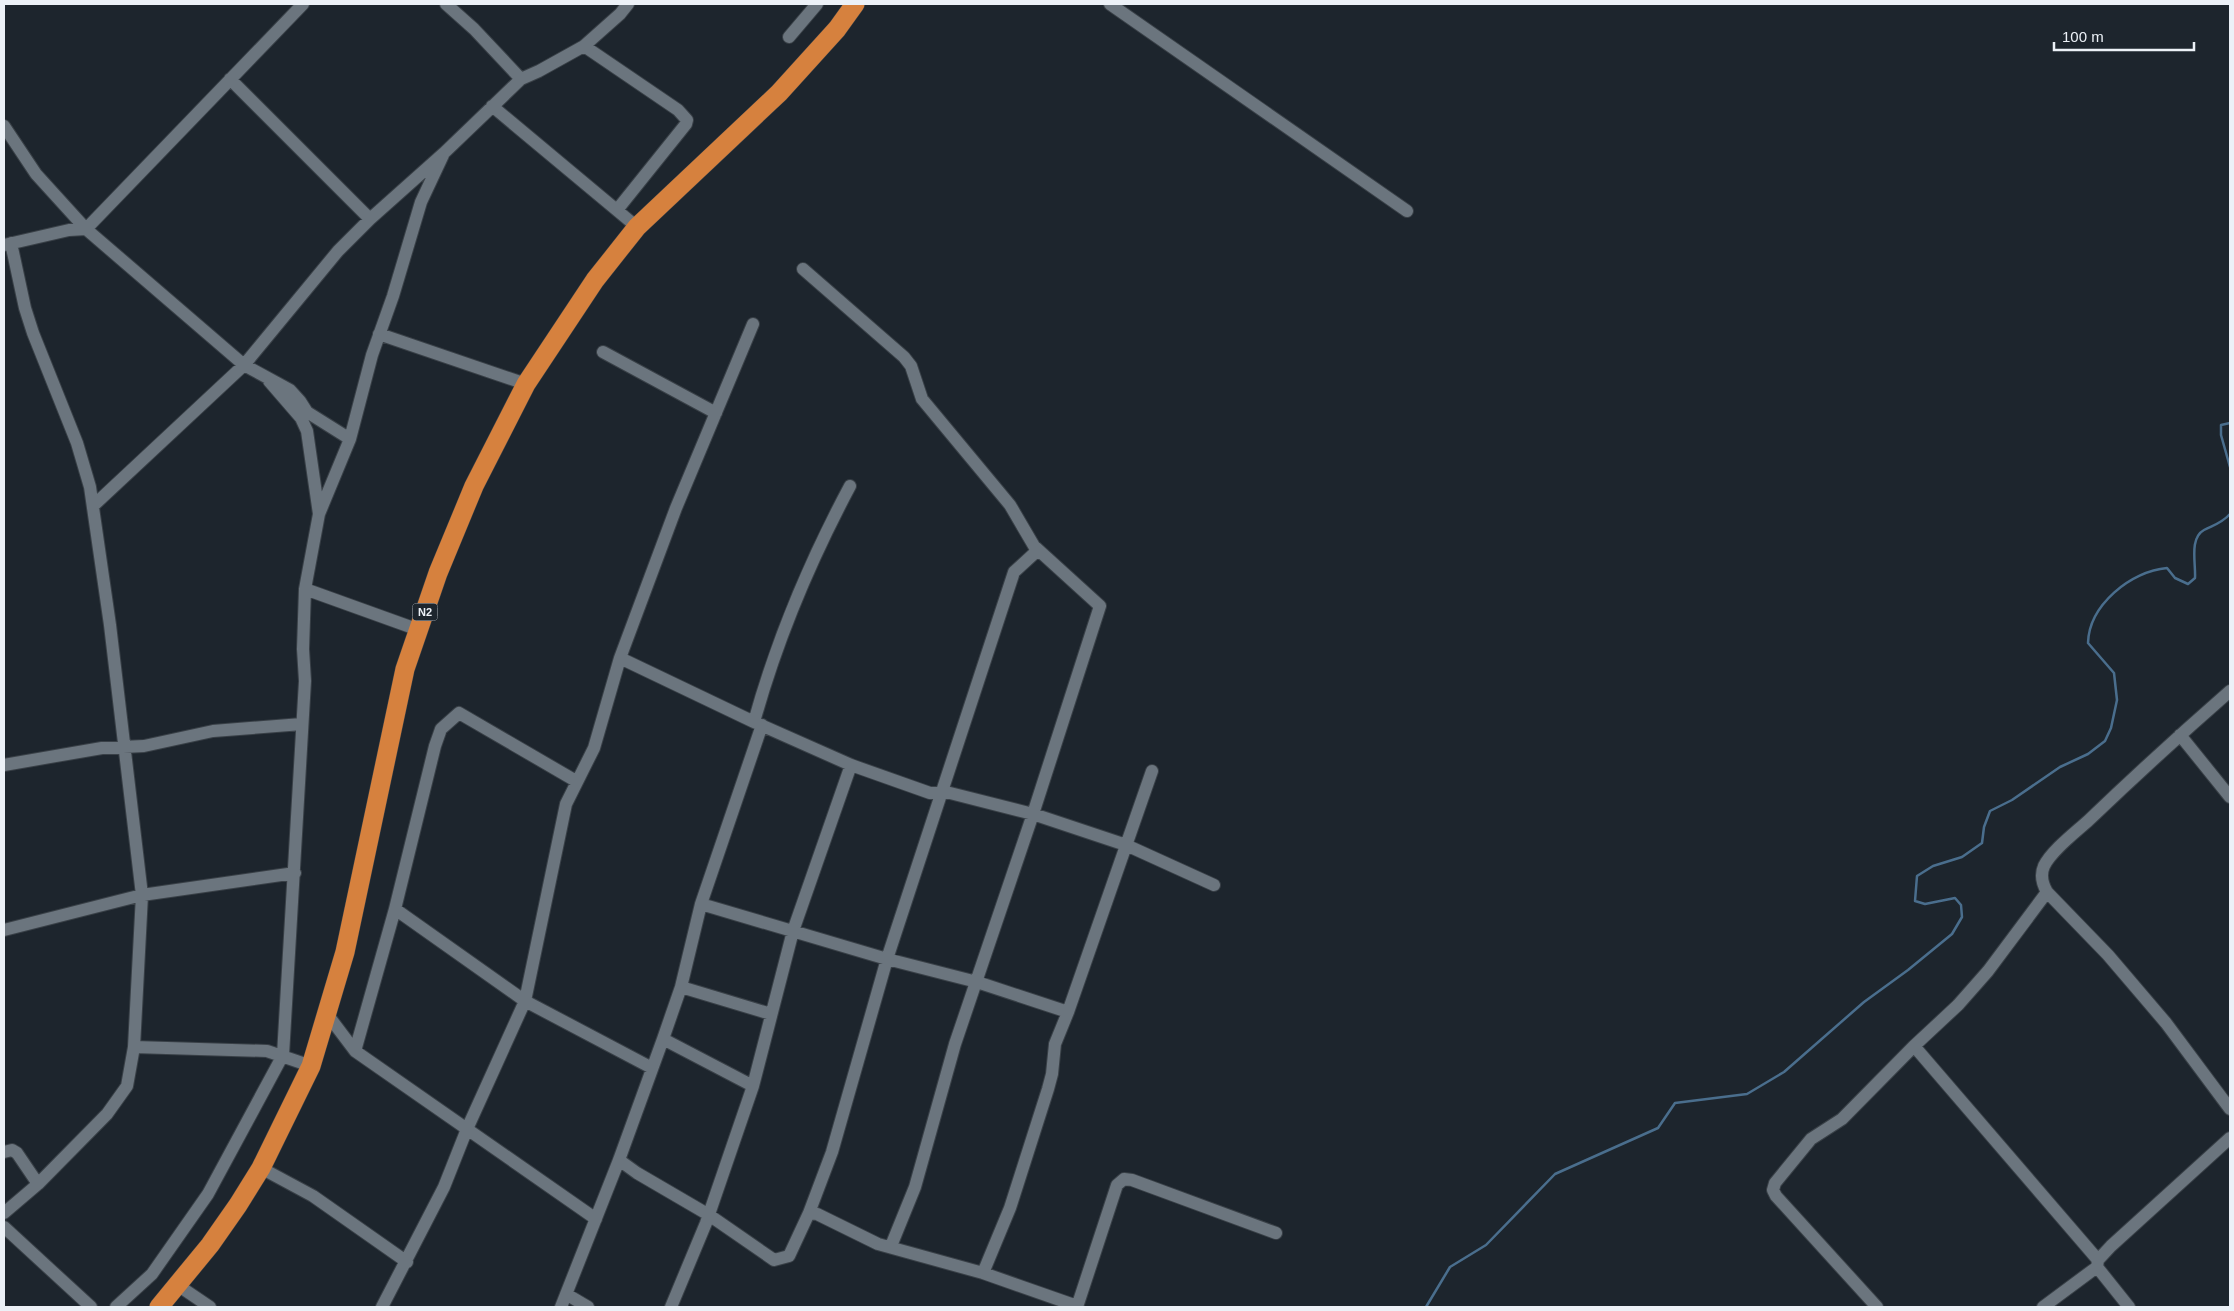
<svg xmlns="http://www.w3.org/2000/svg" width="2234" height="1311" font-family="Helvetica,sans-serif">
  <rect width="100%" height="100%" fill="#1d252d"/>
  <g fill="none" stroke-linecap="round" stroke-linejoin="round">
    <path stroke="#4a6e8d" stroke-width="2.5" d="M 2230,423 L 2221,425 L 2221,435 L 2230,467
      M 1426,1307 L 1450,1267 L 1486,1245 L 1555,1174 L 1658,1128 L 1675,1103 L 1747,1094 L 1784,1072 L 1864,1002 L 1908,970 L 1952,934 L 1962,917 L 1961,905 L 1955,898 L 1925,904 L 1915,901 L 1917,876 L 1933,866 L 1962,857 L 1982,843 L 1984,827 L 1990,811 L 2012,800 L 2060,767 L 2088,754 L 2105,741 L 2111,728 L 2117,700 L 2114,673 L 2088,643 C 2089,605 2131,571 2167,568 L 2175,578 L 2188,584 L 2195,578 C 2196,564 2189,538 2204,530 C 2214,525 2222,523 2230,514"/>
    <g stroke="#394047" stroke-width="14">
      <path id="minor" d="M 446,4 L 474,29 L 521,79
        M 1110,4 L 1407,211
        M 789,37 L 817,4
        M 584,46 L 678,110 L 687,120 L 686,124 L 617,210
        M 230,79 L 370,219
        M 492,106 L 637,227
        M 4,126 L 36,174 L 86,229 L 244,365 L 290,390 L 300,401 L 307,412 L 350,439
        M 4,245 L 69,230 L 86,229 L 303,4
        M 803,269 L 904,357 L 911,366 L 922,399 L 1010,505 L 1034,546 L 1100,606 L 1033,814 L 955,1044 L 915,1187 L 891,1246
        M 379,334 L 526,384
        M 603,352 L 716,413
        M 269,381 L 301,418 L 307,431 L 319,514
        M 93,506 L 244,365 L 338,251 L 370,219 L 444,153 L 521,79 L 539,71 L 584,46 L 620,14 L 628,4
        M 305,589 L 419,630
        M 620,658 L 754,722 L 851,765 L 930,793 L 950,793 L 1033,814 L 1126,845 L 1214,885
        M 2230,691 C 2182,733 2135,776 2089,820 C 2076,832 2052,850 2044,866 C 2040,875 2043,885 2047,892 L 2108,955 L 2166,1023 L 2230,1109
        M 754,722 C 777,639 810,561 850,486
        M 2180,735 L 2230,797
        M 4,765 L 102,748 L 144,746 L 213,731 L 302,724
        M 701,904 L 887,959 L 977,982 L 1068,1012
        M 395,909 L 525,1001 L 652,1068
        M 4,930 L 142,895 L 295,873
        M 681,987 L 771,1014
        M 327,1014 L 355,1051 L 596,1219
        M 663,1039 L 753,1086
        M 1914,1046 L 2098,1260
        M 134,1047 L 267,1051 L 311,1066
        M 355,1051 L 395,909 L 435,746 L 441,729 L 459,713 L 576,781
        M 4,1152 L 12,1150 L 17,1153 L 38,1184
        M 619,1160 L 637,1173 L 709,1215 L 774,1260 L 789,1256 L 809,1213 L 817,1214 L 878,1244 L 983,1273 L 1077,1306
        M 261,1168 L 313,1196 L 407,1262
        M 4,1213 L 38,1184 L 107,1114 L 127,1086 L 134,1047 L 142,895 L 110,625 L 90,487 L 77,443 L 33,333 L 25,308 L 11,243
        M 809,1213 L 832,1152 L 887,959 L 1014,572 L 1038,550
        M 4,1227 L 91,1307
        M 983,1273 L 1010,1208 L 1048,1089 L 1052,1074 L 1055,1044 L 1068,1012 L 1152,771
        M 179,1286 L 210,1307
        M 566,1294 L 588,1307
        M 116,1307 L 152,1274 L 208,1194 L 283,1055 L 305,681 L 303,649 L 305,589 L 319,514 L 350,439 L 372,355 L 393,296 L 421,202 L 444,153
        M 382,1307 L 444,1187 L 467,1129 L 525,1001 L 566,804 L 594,748 L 620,658 L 676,508 L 753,324
        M 561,1307 L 619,1160 L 663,1039 L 681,987 L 701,904 L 762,725
        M 671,1307 L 706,1223 L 753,1086 L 793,931 L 851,765
        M 1077,1307 L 1117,1185 L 1124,1179 L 1132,1180 L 1276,1233
        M 1877,1307 L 1776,1196 L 1773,1190 L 1775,1183 L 1811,1139 L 1842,1119 L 1914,1046 L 1958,1005 L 1988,971 L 2047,892
        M 2043,1307 L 2097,1267
        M 2129,1307 L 2097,1267 L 2098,1260 L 2111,1246 L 2230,1138"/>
    </g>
    <g stroke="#394047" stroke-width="20">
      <path id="highway" d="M 159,1307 L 210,1245 L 238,1205 L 261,1168 L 311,1066 L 345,952 L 405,669 L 438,573 L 474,486 L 526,384 L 595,280 L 637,227 L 779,93 L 837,29 L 855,4"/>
    </g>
    <use href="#minor" stroke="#6b757e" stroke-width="12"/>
    <use href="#highway" stroke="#d6813e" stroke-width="19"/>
  </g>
  <g text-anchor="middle" stroke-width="5" stroke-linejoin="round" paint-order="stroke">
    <rect fill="#1d252d" stroke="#aeb4ba" stroke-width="1" x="412.5" y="603.5" width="25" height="17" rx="4"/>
    <g font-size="11" font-weight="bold" fill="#ecf1f7">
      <text x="425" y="616">N2</text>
    </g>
  </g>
  <rect width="2234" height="1311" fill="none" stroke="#ecf1f7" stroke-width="10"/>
  <path d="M2054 42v8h140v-8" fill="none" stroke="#ecf1f7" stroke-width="2.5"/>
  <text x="2062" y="42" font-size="15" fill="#ecf1f7" stroke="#1d252d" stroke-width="4" paint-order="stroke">100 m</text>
</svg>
